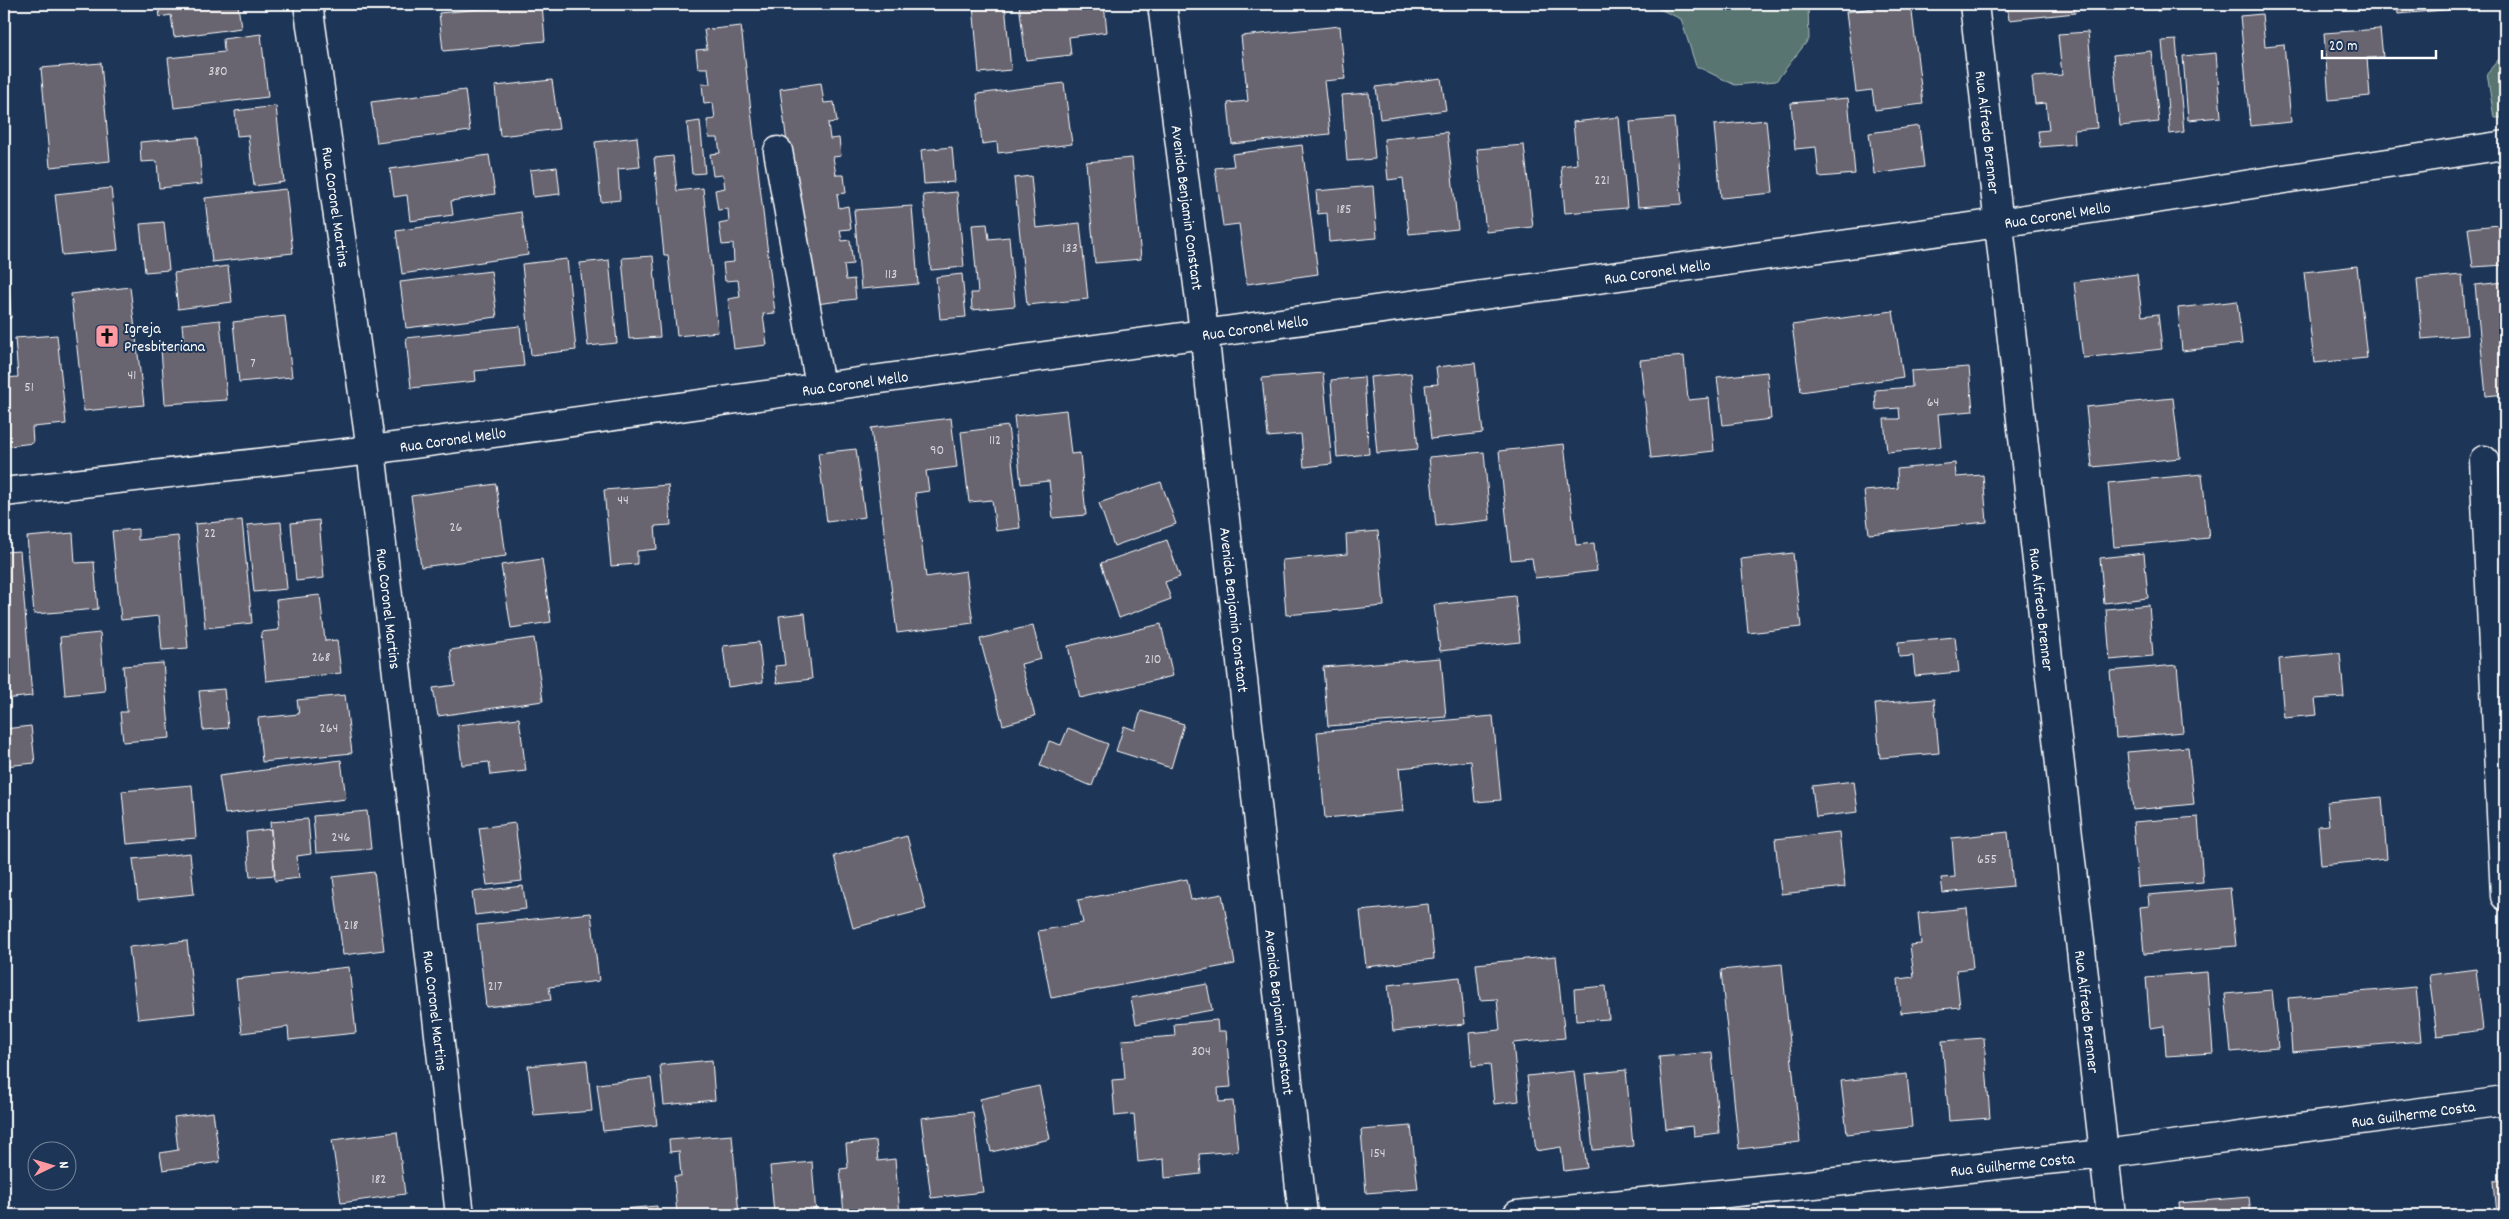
<svg xmlns="http://www.w3.org/2000/svg" width="2509" height="1219" font-family="Dekko,sans-serif">
  <rect width="100%" height="100%" fill="#1d3557"/>
  <filter id="ink" filterUnits="userSpaceOnUse"><feTurbulence type="fractalNoise" baseFrequency=".02" numOctaves="2"/><feDisplacementMap in="SourceGraphic" scale="10" xChannelSelector="R" yChannelSelector="G"/><feConvolveMatrix kernelMatrix="1 2 1 2 8 2 1 2 1" color-interpolation-filters="sRGB"/></filter>
  <g filter="url(#ink)">
    <path fill="#587471" stroke="#acbab8" d="M 1649,4 L 1808,4 L 1809,39 L 1776,81 L 1735,85 L 1696,66 L 1681,19 Z
      M 2505,52 L 2505,118 L 2494,118 L 2487,73 Z"/>
    <path fill="#676571" stroke="#fff" d="M 158,4 L 246,4 L 238,5 L 241,28 L 174,37 L 171,15 L 160,17 Z
      M 532,4 L 542,4 L 545,41 L 443,51 L 439,13 Z
      M 1005,4 L 1011,70 L 979,73 L 973,5 Z
      M 1019,4 L 1104,4 L 1107,32 L 1069,37 L 1071,55 L 1026,60 Z
      M 1290,4 L 1336,4 L 1291,8 Z
      M 1880,4 L 1911,4 L 1923,104 L 1875,110 L 1872,90 L 1856,92 L 1846,12 L 1880,7 Z
      M 2007,4 L 2074,4 L 2075,13 L 2009,20 Z
      M 2157,4 L 2179,4 L 2179,9 L 2157,11 Z
      M 2397,4 L 2455,4 L 2455,9 L 2398,14 Z
      M 2262,14 L 2265,46 L 2284,44 L 2291,122 L 2250,126 L 2240,16 Z
      M 741,26 L 775,313 L 763,314 L 767,345 L 734,349 L 728,299 L 740,297 L 738,280 L 725,281 L 723,263 L 734,262 L 733,244 L 722,245 L 719,224 L 729,222 L 728,209 L 718,210 L 715,190 L 725,188 L 723,175 L 713,176 L 710,154 L 720,153 L 718,138 L 709,138 L 707,120 L 715,119 L 713,103 L 704,104 L 702,84 L 710,84 L 708,68 L 698,68 L 696,50 L 707,49 L 704,30 Z
      M 1340,26 L 1345,79 L 1324,81 L 1330,134 L 1232,144 L 1228,103 L 1248,101 L 1241,36 Z
      M 2380,29 L 2383,57 L 2367,58 L 2370,96 L 2329,100 L 2324,33 Z
      M 2088,32 L 2097,128 L 2074,130 L 2075,144 L 2040,147 L 2038,131 L 2049,130 L 2046,103 L 2035,104 L 2032,77 L 2062,75 L 2058,34 Z
      M 261,34 L 268,97 L 174,108 L 168,58 L 224,52 L 223,39 Z
      M 2176,40 L 2184,132 L 2170,134 L 2162,41 Z
      M 2151,51 L 2159,122 L 2120,126 L 2113,55 Z
      M 2216,53 L 2221,117 L 2188,120 L 2183,56 Z
      M 101,63 L 110,161 L 50,167 L 41,68 Z
      M 1441,78 L 1446,110 L 1380,119 L 1376,87 Z
      M 552,80 L 559,129 L 500,136 L 495,86 Z
      M 821,83 L 824,103 L 834,102 L 837,122 L 828,123 L 830,139 L 839,138 L 841,156 L 833,157 L 836,175 L 844,175 L 846,193 L 837,194 L 839,208 L 848,206 L 851,229 L 840,230 L 842,241 L 850,240 L 853,264 L 844,265 L 846,280 L 854,279 L 856,299 L 808,305 L 780,89 Z
      M 1064,83 L 1072,144 L 998,153 L 997,142 L 982,144 L 977,94 Z
      M 465,90 L 470,131 L 377,143 L 371,102 Z
      M 1369,93 L 1375,159 L 1347,161 L 1342,95 Z
      M 1848,98 L 1855,174 L 1819,177 L 1816,147 L 1795,149 L 1791,103 Z
      M 276,106 L 284,182 L 254,186 L 248,135 L 237,136 L 235,111 Z
      M 1619,117 L 1627,208 L 1565,213 L 1561,166 L 1577,164 L 1573,122 Z
      M 1674,118 L 1682,204 L 1638,207 L 1630,122 Z
      M 1766,120 L 1773,193 L 1721,198 L 1714,125 Z
      M 700,121 L 705,173 L 692,174 L 687,123 Z
      M 1919,126 L 1924,167 L 1874,174 L 1869,133 Z
      M 1447,132 L 1458,229 L 1409,234 L 1403,178 L 1388,180 L 1384,139 Z
      M 198,137 L 202,184 L 159,188 L 157,161 L 141,162 L 140,142 Z
      M 637,137 L 640,167 L 618,169 L 620,200 L 601,202 L 595,142 Z
      M 1302,145 L 1318,274 L 1247,284 L 1239,224 L 1223,226 L 1215,168 L 1234,166 L 1232,154 Z
      M 1524,145 L 1533,227 L 1486,232 L 1477,149 Z
      M 952,147 L 955,182 L 924,184 L 921,150 Z
      M 489,155 L 495,194 L 451,201 L 453,215 L 410,221 L 407,195 L 394,197 L 390,169 Z
      M 673,156 L 677,191 L 703,188 L 718,332 L 677,336 L 668,255 L 664,255 L 654,158 Z
      M 1132,158 L 1141,259 L 1095,263 L 1086,162 Z
      M 557,167 L 560,194 L 533,197 L 530,170 Z
      M 1031,176 L 1036,228 L 1080,223 L 1088,299 L 1027,305 L 1014,178 Z
      M 1373,186 L 1377,238 L 1329,242 L 1327,213 L 1318,214 L 1316,191 Z
      M 111,188 L 118,250 L 62,255 L 55,194 Z
      M 286,189 L 293,253 L 212,262 L 205,198 Z
      M 957,192 L 964,267 L 931,270 L 923,195 Z
      M 912,206 L 918,284 L 861,289 L 854,210 Z
      M 521,212 L 528,255 L 402,274 L 396,231 Z
      M 164,222 L 169,270 L 145,272 L 140,224 Z
      M 987,224 L 989,239 L 1009,237 L 1015,306 L 972,310 L 971,293 L 978,293 L 972,225 Z
      M 2499,225 L 2501,242 L 2505,241 L 2505,265 L 2473,267 L 2468,228 Z
      M 653,256 L 660,337 L 629,339 L 622,258 Z
      M 567,259 L 576,350 L 531,355 L 522,264 Z
      M 609,260 L 617,343 L 588,346 L 580,263 Z
      M 228,266 L 232,302 L 178,309 L 174,273 Z
      M 2357,266 L 2367,358 L 2314,363 L 2304,272 Z
      M 4,267 L 8,267 L 11,318 L 4,319 Z
      M 491,271 L 497,317 L 406,328 L 400,282 Z
      M 962,274 L 966,317 L 940,319 L 936,277 Z
      M 2137,274 L 2142,316 L 2158,314 L 2162,349 L 2083,358 L 2074,282 Z
      M 2462,275 L 2467,335 L 2422,339 L 2417,279 Z
      M 2505,282 L 2505,394 L 2486,396 L 2475,285 Z
      M 130,287 L 144,405 L 84,411 L 71,294 Z
      M 2237,301 L 2242,344 L 2182,351 L 2178,308 Z
      M 1893,311 L 1903,377 L 1801,392 L 1792,325 Z
      M 285,316 L 292,377 L 239,382 L 233,322 Z
      M 220,320 L 227,400 L 165,404 L 161,348 L 184,346 L 182,324 Z
      M 520,326 L 524,366 L 475,371 L 476,381 L 411,388 L 406,338 Z
      M 57,335 L 66,424 L 32,427 L 33,443 L 9,446 L 4,378 L 18,377 L 15,338 Z
      M 1684,356 L 1688,400 L 1709,398 L 1714,451 L 1651,458 L 1640,360 Z
      M 1475,363 L 1483,433 L 1431,439 L 1425,385 L 1438,384 L 1436,367 Z
      M 1969,367 L 1973,411 L 1938,414 L 1941,447 L 1887,452 L 1884,419 L 1900,419 L 1899,408 L 1876,410 L 1875,390 L 1912,387 L 1911,371 Z
      M 1767,372 L 1771,419 L 1723,425 L 1717,377 Z
      M 1323,373 L 1332,464 L 1304,467 L 1301,434 L 1268,437 L 1262,378 Z
      M 1411,373 L 1418,449 L 1377,453 L 1370,377 Z
      M 1364,377 L 1369,454 L 1337,457 L 1331,380 Z
      M 2173,398 L 2180,458 L 2092,467 L 2086,407 Z
      M 1066,410 L 1071,454 L 1080,453 L 1086,515 L 1053,518 L 1049,481 L 1021,484 L 1014,416 Z
      M 951,418 L 957,467 L 926,471 L 929,491 L 915,493 L 926,577 L 966,571 L 973,623 L 897,633 L 871,428 Z
      M 1008,426 L 1020,528 L 996,531 L 992,500 L 969,502 L 961,432 Z
      M 1564,444 L 1576,545 L 1594,543 L 1597,571 L 1535,578 L 1532,558 L 1511,560 L 1499,451 Z
      M 856,449 L 865,517 L 827,522 L 818,453 Z
      M 1484,452 L 1490,520 L 1436,526 L 1429,457 Z
      M 1955,463 L 1956,477 L 1983,475 L 1987,522 L 1869,534 L 1864,491 L 1898,488 L 1897,469 Z
      M 2202,474 L 2209,538 L 2114,547 L 2108,483 Z
      M 1161,482 L 1176,524 L 1114,546 L 1099,503 Z
      M 496,484 L 506,556 L 421,567 L 411,496 Z
      M 668,485 L 671,525 L 655,526 L 657,549 L 637,551 L 637,564 L 611,566 L 604,490 Z
      M 242,520 L 252,623 L 205,628 L 195,524 Z
      M 319,520 L 324,578 L 296,581 L 291,523 Z
      M 281,522 L 287,589 L 254,592 L 247,525 Z
      M 138,529 L 138,540 L 178,536 L 188,648 L 162,650 L 159,616 L 121,620 L 112,531 Z
      M 1378,531 L 1384,606 L 1286,615 L 1282,560 L 1347,554 L 1346,534 Z
      M 73,533 L 75,563 L 94,562 L 98,609 L 34,614 L 27,537 Z
      M 1167,540 L 1180,577 L 1165,582 L 1171,599 L 1119,618 L 1101,563 Z
      M 20,551 L 32,696 L 4,699 L 4,552 Z
      M 1793,553 L 1801,627 L 1748,633 L 1741,559 Z
      M 2144,553 L 2148,598 L 2104,603 L 2100,558 Z
      M 542,559 L 551,622 L 511,628 L 501,565 Z
      M 320,595 L 325,641 L 337,640 L 341,673 L 266,681 L 261,632 L 279,630 L 276,600 Z
      M 1515,596 L 1520,642 L 1440,651 L 1434,605 Z
      M 2149,605 L 2153,656 L 2110,660 L 2106,609 Z
      M 805,613 L 812,679 L 777,683 L 775,666 L 785,665 L 779,616 Z
      M 1161,624 L 1173,676 L 1080,698 L 1068,646 Z
      M 1033,625 L 1041,659 L 1021,664 L 1035,716 L 1003,725 L 980,639 Z
      M 100,633 L 105,691 L 65,695 L 60,637 Z
      M 1955,637 L 1959,672 L 1915,676 L 1913,656 L 1899,657 L 1898,642 Z
      M 534,638 L 543,701 L 438,716 L 433,688 L 455,685 L 450,650 Z
      M 759,642 L 763,682 L 728,687 L 723,646 Z
      M 2340,653 L 2344,697 L 2315,699 L 2317,715 L 2284,718 L 2279,659 Z
      M 1441,658 L 1446,717 L 1328,726 L 1323,667 Z
      M 163,663 L 170,738 L 123,742 L 120,712 L 127,712 L 123,666 Z
      M 2177,665 L 2183,732 L 2116,738 L 2110,671 Z
      M 224,689 L 228,728 L 203,730 L 199,691 Z
      M 345,695 L 352,753 L 262,762 L 258,718 L 299,714 L 297,700 Z
      M 1934,699 L 1939,753 L 1880,758 L 1875,704 Z
      M 1141,711 L 1184,724 L 1171,768 L 1116,751 L 1124,726 L 1135,730 Z
      M 1493,716 L 1501,800 L 1475,802 L 1471,761 L 1399,768 L 1403,811 L 1325,818 L 1317,732 Z
      M 519,718 L 526,771 L 491,775 L 489,762 L 462,765 L 457,725 Z
      M 31,726 L 35,763 L 4,766 L 4,729 Z
      M 1068,728 L 1108,744 L 1092,786 L 1040,766 L 1049,741 L 1061,745 Z
      M 2188,747 L 2194,804 L 2133,810 L 2127,752 Z
      M 341,760 L 346,799 L 225,814 L 219,776 Z
      M 1854,781 L 1858,812 L 1816,817 L 1812,786 Z
      M 192,785 L 196,838 L 127,844 L 122,791 Z
      M 2382,797 L 2387,859 L 2321,865 L 2318,826 L 2329,825 L 2327,802 Z
      M 367,811 L 371,849 L 316,853 L 313,816 Z
      M 2198,817 L 2203,882 L 2138,887 L 2133,822 Z
      M 308,819 L 311,854 L 297,856 L 299,878 L 275,881 L 270,822 Z
      M 515,823 L 522,881 L 487,885 L 479,828 Z
      M 271,829 L 275,875 L 250,877 L 246,832 Z
      M 1839,832 L 1845,887 L 1781,894 L 1775,839 Z
      M 2008,832 L 2013,886 L 1943,893 L 1941,878 L 1955,877 L 1952,838 Z
      M 907,836 L 926,909 L 853,928 L 834,856 Z
      M 190,853 L 194,894 L 138,900 L 133,859 Z
      M 374,872 L 384,950 L 343,955 L 333,877 Z
      M 1187,879 L 1191,900 L 1222,894 L 1235,964 L 1051,998 L 1038,931 L 1083,923 L 1078,900 Z
      M 523,886 L 526,909 L 475,915 L 472,892 Z
      M 2230,888 L 2236,946 L 2144,954 L 2140,907 L 2149,906 L 2148,895 Z
      M 1428,904 L 1434,959 L 1366,967 L 1360,911 Z
      M 1967,908 L 1973,968 L 1956,970 L 1960,1007 L 1901,1013 L 1898,979 L 1914,977 L 1910,945 L 1921,944 L 1918,913 Z
      M 591,913 L 599,981 L 549,987 L 551,1000 L 486,1007 L 477,925 Z
      M 187,941 L 195,1013 L 138,1019 L 129,947 Z
      M 1556,956 L 1565,1038 L 1513,1043 L 1519,1101 L 1494,1104 L 1490,1064 L 1472,1066 L 1469,1033 L 1500,1030 L 1497,999 L 1480,1000 L 1476,964 Z
      M 1782,964 L 1800,1142 L 1739,1149 L 1721,970 Z
      M 349,967 L 356,1033 L 289,1040 L 288,1027 L 242,1033 L 236,979 Z
      M 2476,969 L 2483,1030 L 2437,1036 L 2429,975 Z
      M 2207,972 L 2213,1053 L 2166,1056 L 2164,1026 L 2150,1028 L 2146,977 Z
      M 1460,977 L 1465,1024 L 1393,1031 L 1388,985 Z
      M 1207,984 L 1212,1010 L 1136,1024 L 1131,998 Z
      M 1606,986 L 1609,1019 L 1576,1021 L 1574,989 Z
      M 2416,987 L 2421,1041 L 2292,1052 L 2288,998 Z
      M 2272,990 L 2278,1048 L 2231,1052 L 2225,994 Z
      M 1217,1020 L 1218,1031 L 1226,1031 L 1231,1087 L 1218,1088 L 1219,1102 L 1233,1101 L 1238,1151 L 1199,1154 L 1201,1174 L 1165,1178 L 1164,1159 L 1138,1162 L 1134,1114 L 1115,1116 L 1112,1080 L 1125,1079 L 1122,1040 L 1175,1036 L 1174,1024 Z
      M 1984,1038 L 1990,1118 L 1949,1121 L 1942,1041 Z
      M 1712,1052 L 1719,1133 L 1694,1136 L 1693,1126 L 1666,1129 L 1659,1057 Z
      M 587,1060 L 592,1111 L 534,1116 L 528,1066 Z
      M 712,1060 L 715,1100 L 664,1105 L 660,1065 Z
      M 1626,1070 L 1633,1146 L 1593,1150 L 1585,1074 Z
      M 1574,1071 L 1587,1168 L 1564,1171 L 1561,1147 L 1536,1151 L 1527,1076 Z
      M 1907,1074 L 1912,1127 L 1847,1134 L 1841,1081 Z
      M 651,1078 L 657,1125 L 603,1131 L 597,1084 Z
      M 1039,1086 L 1050,1139 L 991,1152 L 980,1099 Z
      M 213,1112 L 220,1162 L 163,1170 L 160,1153 L 178,1150 L 174,1117 Z
      M 973,1112 L 983,1192 L 931,1198 L 921,1118 Z
      M 1411,1126 L 1418,1189 L 1366,1193 L 1361,1130 Z
      M 397,1132 L 405,1194 L 341,1203 L 332,1140 Z
      M 732,1135 L 739,1215 L 677,1215 L 674,1176 L 681,1176 L 679,1151 L 670,1152 L 669,1140 Z
      M 876,1141 L 878,1161 L 895,1159 L 900,1215 L 844,1215 L 840,1169 L 848,1168 L 846,1144 Z
      M 812,1162 L 816,1215 L 774,1215 L 770,1166 Z
      M 2505,1180 L 2505,1215 L 2497,1215 L 2494,1181 Z
      M 2249,1197 L 2251,1215 L 2180,1215 L 2179,1203 Z
      M 657,1206 L 657,1215 L 589,1215 L 589,1212 Z
      M 926,1208 L 927,1215 L 909,1215 L 908,1211 Z
      M 2052,1212 L 2052,1215 L 2017,1215 Z"/>
    <g fill="none" stroke-linecap="round" stroke-linejoin="round">
      <g stroke="#fff" stroke-width="31">
        <g id="street">
          <path id="s1" d="M 308,4 L 371,450 L 460,1215"/>
          <path id="s2" d="M 1162,4 L 1204,332 L 1303,1215"/>
          <path id="s3" d="M 1974,4 L 2111,1215"/>
          <path d="M 778,151 L 820,386"/>
          <path d="M 2484,460 L 2505,896"/>
          <path id="s4" d="M 4,492 L 371,450 L 1999,223 L 2505,145"/>
          <path id="s5" d="M 1517,1215 L 2104,1154 L 2505,1101"/>
        </g>
      </g>
      <use href="#street" stroke="#1d3557" stroke-width="28"/>
    </g>
  </g>
  <defs>
    <g id="church-square" transform="scale(1.25)"><rect x="-9" y="-9" width="18" height="18" rx="4" fill="#ff9aa2" stroke="#1d3557"/><path d="M-1.2-6h2.4v3.5h3.3v2.4h-3.3V6h-2.4V-.1h-3.3v-2.4h3.3Z" fill="#111"/></g>
  </defs>
  <g fill-rule="evenodd">
    <use href="#church-square" x="107" y="336"/>
  </g>
  <g text-anchor="middle" stroke-width="4" stroke-linejoin="round" paint-order="stroke">
    <g font-size="14" fill="#d9d8dc">
      <text x="218" y="75">380</text>
      <text x="1602" y="184">221</text>
      <text x="1344" y="213">185</text>
      <text x="1070" y="252">133</text>
      <text x="891" y="278">113</text>
      <text x="253" y="367">7</text>
      <text x="132" y="379">41</text>
      <text x="29" y="391">51</text>
      <text x="1933" y="406">64</text>
      <text x="995" y="444">112</text>
      <text x="937" y="454">90</text>
      <text x="623" y="504">44</text>
      <text x="456" y="531">26</text>
      <text x="210" y="537">22</text>
      <text x="321" y="661">268</text>
      <text x="1153" y="663">210</text>
      <text x="329" y="732">264</text>
      <text x="341" y="841">246</text>
      <text x="1987" y="863">655</text>
      <text x="351" y="929">218</text>
      <text x="495" y="990">217</text>
      <text x="1201" y="1055">304</text>
      <text x="1378" y="1157">154</text>
      <text x="379" y="1183">182</text>
    </g>
    <g font-size="16" fill="#fff" stroke="#1d3557">
      <text dy="6" stroke="none"><textPath href="#s3" startOffset="129">Rua Alfredo Brenner</textPath></text>
      <text dy="6" stroke="none"><textPath href="#s1" startOffset="205">Rua Coronel Martins</textPath></text>
      <text dy="6" stroke="none"><textPath href="#s2" startOffset="205">Avenida Benjamin Constant</textPath></text>
      <text dy="6" stroke="none"><textPath href="#s4" startOffset="2072">Rua Coronel Mello</textPath></text>
      <text dy="6" stroke="none"><textPath href="#s4" startOffset="1668">Rua Coronel Mello</textPath></text>
      <text dy="6" stroke="none"><textPath href="#s4" startOffset="1262">Rua Coronel Mello</textPath></text>
      <text dy="6" stroke="none"><textPath href="#s4" startOffset="858">Rua Coronel Mello</textPath></text>
      <text dy="6" stroke="none"><textPath href="#s4" startOffset="452">Rua Coronel Mello</textPath></text>
      <text dy="6" stroke="none"><textPath href="#s1" startOffset="610">Rua Coronel Martins</textPath></text>
      <text dy="6" stroke="none"><textPath href="#s2" startOffset="610">Avenida Benjamin Constant</textPath></text>
      <text dy="6" stroke="none"><textPath href="#s3" startOffset="609">Rua Alfredo Brenner</textPath></text>
      <text dy="6" stroke="none"><textPath href="#s1" startOffset="1015">Rua Coronel Martins</textPath></text>
      <text dy="6" stroke="none"><textPath href="#s2" startOffset="1015">Avenida Benjamin Constant</textPath></text>
      <text dy="6" stroke="none"><textPath href="#s3" startOffset="1014">Rua Alfredo Brenner</textPath></text>
      <text dy="6" stroke="none"><textPath href="#s5" startOffset="902">Rua Guilherme Costa</textPath></text>
      <text dy="6" stroke="none"><textPath href="#s5" startOffset="498">Rua Guilherme Costa</textPath></text>
    </g>
    <g font-size="16" fill="#fff" stroke="#1d3557" text-anchor="start">
      <text x="124" y="333">Igreja<tspan x="124" dy="18">Presbiteriana</tspan></text>
    </g>
  </g>
  <rect width="2509" height="1219" fill="none" stroke="#1d3557" stroke-width="20"/>
  <rect x="10" y="10" width="2489" height="1199" fill="none" stroke="#fff" stroke-width="2" filter="url(#ink)"/>
  <g transform="translate(52 1166) rotate(85)"><circle r="24" fill="#1d3557" stroke="#77869a"/>
  <path d="M0-4L9 19L0 12L-9 19Z" fill="#ff9aa2"/>
  <text y="-8" font-size="14" font-weight="bold" text-anchor="middle" fill="#ffffff">N</text>
  </g>
  <path d="M2322 50v8h114v-8" fill="none" stroke="#ffffff" stroke-width="2.5"/>
  <text x="2329" y="50" font-size="15" fill="#ffffff" stroke="#1d3557" stroke-width="4" paint-order="stroke">20 m</text>
</svg>
